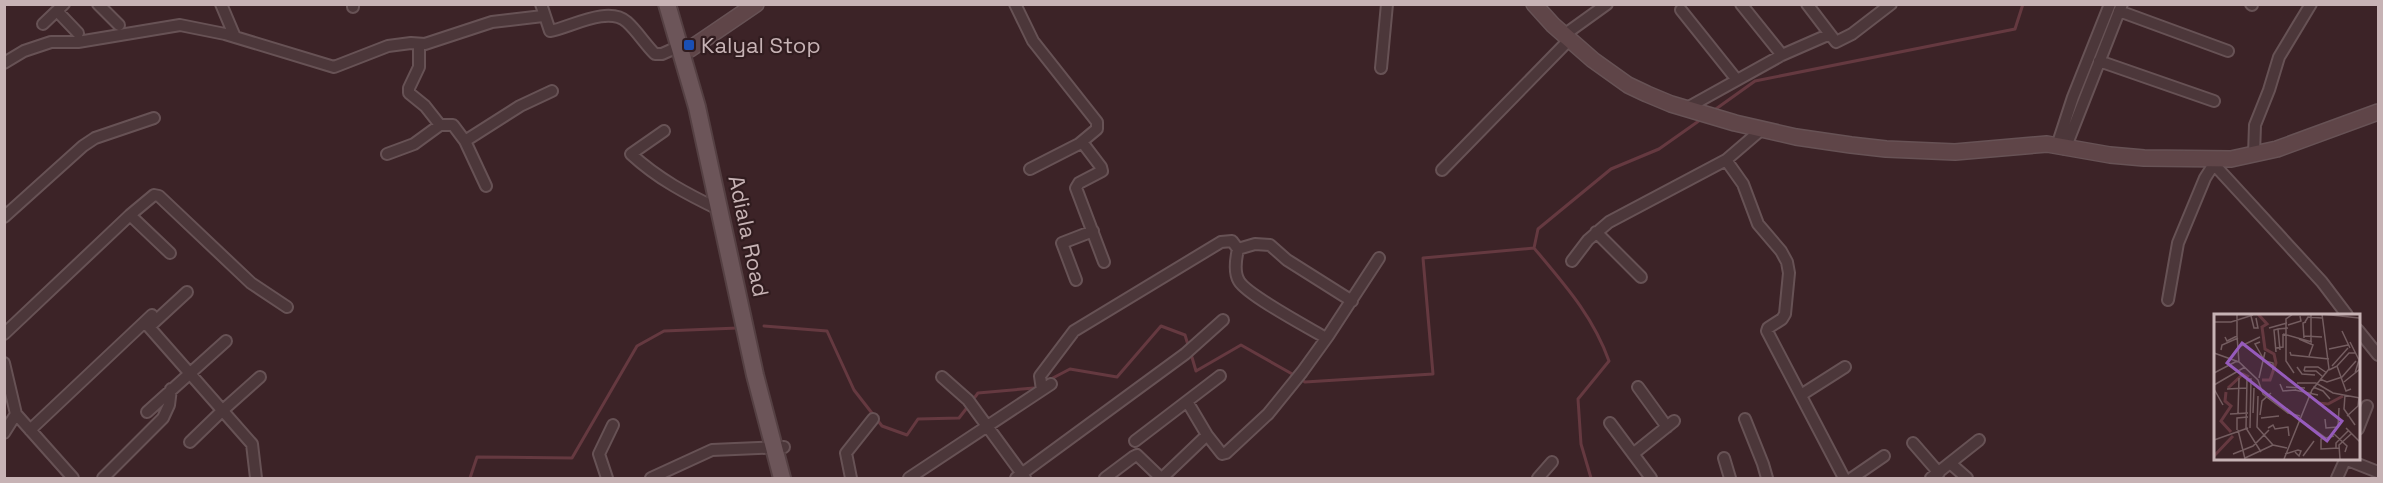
<svg xmlns="http://www.w3.org/2000/svg" width="2383" height="483" font-family="'Space Grotesk',sans-serif">
  <rect width="100%" height="100%" fill="#3c2327"/>
  <g fill="none" stroke-linecap="round" stroke-linejoin="round">
    <path stroke="#653940" stroke-width="3" d="M 1713,111 L 1755,81 L 2015,29 L 2023,4
      M 764,326 L 827,331 L 854,390 L 882,426 L 907,435 L 918,419 L 959,418 L 966,409
      M 1191,354 L 1196,371 L 1241,345 L 1294,375
      M 1049,380 L 1070,369 L 1117,377 L 1161,326 L 1185,335 L 1188,345
      M 1302,380 L 1305,382 L 1433,374 L 1423,258 L 1534,248
      M 975,397 L 978,393 L 1034,388
      M 470,478 L 477,457 L 572,458 L 637,346 L 664,331 L 738,328
      M 1591,478 L 1581,444 L 1578,399 L 1609,361 C 1593,316 1565,285 1534,248 L 1538,229 L 1611,169 L 1659,149 L 1703,118"/>
    <g stroke="#675255" stroke-width="14">
      <path id="street" d="M 98,4 L 119,25
        M 221,4 L 235,37
        M 541,4 L 550,31 C 569,28 608,5 627,22 C 637,31 645,44 655,54 L 662,54 L 680,46
        M 1015,4 L 1033,41 L 1097,122 L 1097,129 L 1079,144 L 1030,169
        M 1741,4 L 1782,55
        M 1807,4 L 1836,42 L 1852,34 L 1891,4
        M 2251,4 L 2252,5
        M 353,7 L 353,4
        M 1681,10 L 1737,80
        M 57,11 L 78,33
        M 2119,11 L 2228,51
        M 43,24 L 64,4
        M 1564,35 L 1607,4
        M 419,44 L 419,67 L 409,88 L 409,93 L 425,106 L 440,125
        M 2099,61 L 2214,101
        M 4,63 L 24,51 L 51,42 L 78,42 L 180,25 L 225,34 L 334,67 L 388,46 L 411,43 L 425,44 L 492,22 L 543,16
        M 1381,68 L 1387,4
        M 1685,109 L 1782,55 L 1830,34
        M 664,131 L 631,154 C 658,179 687,194 720,210
        M 465,141 L 520,106 L 552,91
        M 1082,142 L 1101,167 L 1102,171 L 1079,183 L 1076,188 L 1104,262
        M 2057,146 L 2073,97 L 2110,4
        M 2065,149 L 2122,4
        M 387,154 L 414,144 L 440,125 L 453,125 L 465,141 L 486,186
        M 2254,154 L 2255,125 L 2269,90 L 2279,57 L 2311,4
        M 1726,160 L 1743,184 L 1758,224 L 1781,251 L 1787,262 L 1789,273 L 1785,314 L 1782,319 L 1768,328 L 1767,331 L 1844,478
        M 2210,160 L 2322,282 L 2347,315
        M 1442,170 L 1569,40
        M 130,215 L 170,253
        M 4,217 L 83,146 L 95,138 L 154,118
        M 1596,232 L 1641,277
        M 1238,249 C 1236,258 1234,273 1239,281 C 1247,295 1309,328 1326,338
        M 1572,261 L 1588,240 L 1609,222 L 1726,160 L 1761,130
        M 1076,280 L 1062,243 L 1093,231
        M 187,292 L 149,327 L 252,444 L 256,478
        M 2168,300 L 2178,243 L 2205,178 L 2214,164
        M 2358,330 L 2378,355
        M 4,334 L 130,215 L 154,195 L 159,196 L 251,283 L 287,307
        M 4,363 L 16,414 L 73,478
        M 942,377 L 968,400 L 1025,478
        M 1638,387 L 1667,427
        M 1042,390 L 1040,376 L 1074,331 L 1221,242 L 1232,241 L 1238,249 L 1255,244 L 1270,245 L 1287,260 L 1352,301
        M 1801,395 L 1845,367
        M 1188,403 L 1207,435
        M 147,412 L 226,341
        M 1745,419 L 1763,464 L 1767,478
        M 1610,423 L 1651,478
        M 2358,429 L 2367,406
        M 30,430 L 152,315
        M 4,433 L 16,414
        M 1135,441 L 1220,376
        M 190,442 L 223,410 L 260,377
        M 1913,443 L 1939,473
        M 1633,454 L 1674,421
        M 1724,458 L 1730,478
        M 2345,459 L 2378,472
        M 1950,463 L 1967,478
        M 103,478 L 163,418 L 169,405 L 171,389
        M 607,478 L 599,454 L 613,425
        M 651,478 L 712,450 L 784,447
        M 851,478 L 846,453 L 873,419
        M 909,478 L 1051,384
        M 1016,478 L 1185,354 L 1223,320
        M 1105,478 L 1133,457 L 1137,455 L 1161,478
        M 1162,478 L 1207,435 L 1222,454 L 1226,453 L 1268,414 L 1302,372 L 1328,336 L 1379,258
        M 1538,478 L 1552,462
        M 1852,478 L 1884,456
        M 1931,478 L 1979,440
        M 2337,478 L 2346,458"/>
    </g>
    <g stroke="#675255" stroke-width="18">
      <path id="secondary" d="M 1534,4 L 1553,25 L 1593,60 L 1628,85 L 1647,94 L 1671,104 L 1735,123 L 1796,137 L 1851,145 L 1886,149 L 1955,152 L 2047,144 L 2110,155 L 2144,158 L 2231,159 L 2277,149 L 2378,112
        M 682,52 L 690,49 L 756,4"/>
    </g>
    <g stroke="#554043" stroke-width="20">
      <path id="primary" d="M 667,4 L 697,107 L 755,375 L 782,478"/>
    </g>
    <use href="#street" stroke="#4c373a" stroke-width="10"/>
    <use href="#secondary" stroke="#5f4548" stroke-width="15"/>
    <use href="#primary" stroke="#6c5559" stroke-width="16"/>
  </g>
  <rect fill="#1a4fb4" stroke="#311c1f" stroke-width="2" x="683" y="39" width="12" height="12" rx="3"/>
  <g text-anchor="middle" stroke-width="4.5" stroke-linejoin="round" paint-order="stroke">
    <g font-size="22" fill="#c7b3b5" stroke="#311c1f" text-anchor="start">
      <text x="701" y="53">Kalyal Stop</text>
    </g>
    <g font-size="22" fill="#c7b3b5" stroke="#311c1f">
      <text transform="translate(749 236) rotate(78)" y="8">Adiala Road</text>
    </g>
  </g>
  <g transform="translate(2214 314)">
    <rect width="146" height="146" fill="#3c2327"/>
    <path fill="none" stroke="#653940" stroke-width="3" d="M 44,0 L 53,10 L 48,13 L 51,35 L 60,40 L 62,49 L 56,66 L 48,66M 14,74 L 29,60 L 35,63M 12,78 L 11,87 L 17,92 L 7,107 L 17,118M 104,89 L 114,90 L 129,82M 0,142 L 19,122"/>
    <path fill="none" stroke="#745d60" stroke-width="1.5" d="M 23,0 L 23,22M 79,0 L 72,5 L 72,47 L 80,59M 108,0 L 145,4M 37,2 L 40,14 L 44,14 L 42,4M 0,8 L 17,8 L 39,1M 91,8 L 94,3 L 108,4M 74,11 L 87,7 L 86,2M 55,14 L 73,9M 128,17 L 136,34M 69,20 L 98,28M 90,22 L 108,23M 11,23 L 13,27 L 23,22 L 25,48M 90,24 L 89,9 L 92,8M 85,25 L 99,31 L 95,42M 46,28 L 41,30 L 49,44M 136,28 L 145,46 L 141,59M 97,30 L 97,0M 27,32 L 46,23M 62,34 L 69,33 L 69,20M 115,35 L 134,31M 7,36 L 8,31 L 24,24M 66,36 L 64,15 L 74,14M 62,38 L 60,16 L 64,15M 76,38 L 77,41 L 115,45M 0,39 L 25,48 L 44,66 L 49,80 L 74,99 L 86,102M 48,46 L 59,49 L 59,56M 118,52 L 134,34M 123,52 L 135,39 L 142,39M 83,53 L 88,60 L 101,61M 115,56 L 123,52 L 132,77 L 137,75M 90,57 L 91,53 L 104,53 L 113,59M 90,57 L 102,57 L 109,63M 0,59 L 23,47M 45,64 L 51,38M 33,65 L 32,114 L 47,138M 33,65 L 37,65 L 36,114M 106,65 L 113,68 L 128,63 L 142,47M 130,68 L 146,55M 83,69 L 102,69M 102,69 L 119,79 L 146,84M 66,70 L 69,77 L 82,76M 0,71 L 31,53M 72,73 L 91,74M 99,73 L 109,77 L 116,85M 0,75 L 9,91M 13,75 L 33,74M 81,76 L 104,81M 131,81 L 130,95 L 141,111M 44,82 L 43,113 L 59,131 L 73,134M 24,99 L 25,64M 39,99 L 40,74M 16,100 L 34,99M 46,101 L 48,87 L 57,79M 133,102 L 144,92 L 145,83M 47,104 L 65,102M 111,105 L 112,114 L 124,113 L 125,94M 90,108 L 112,124 L 120,122M 54,114 L 59,111 L 61,115 L 74,113 L 75,122M 132,114 L 146,128M 23,116 L 23,104 L 34,103M 24,116 L 31,145M 120,120 L 133,132 L 131,138M 111,124 L 107,125 L 107,135 L 125,134M 0,126 L 34,114M 122,134 L 122,129 L 134,117M 19,140 L 39,132 L 55,116M 71,140 L 84,136 L 87,137 L 85,142 L 81,138M 89,142 L 100,127M 31,144 L 59,131M 70,145 L 98,76 L 115,55 L 108,0M 126,145 L 125,131 L 137,120"/>
    <path fill="#965bbc" fill-opacity="0.15" stroke="#965bbc" stroke-width="3" d="M 28,29 L 128,107 L 113,127 L 13,49 Z"/>
    <rect width="146" height="146" fill="none" stroke="#c7b3b5" stroke-width="3"/>
  </g>
  <rect width="2383" height="483" fill="none" stroke="#c7b3b5" stroke-width="12"/>
</svg>
